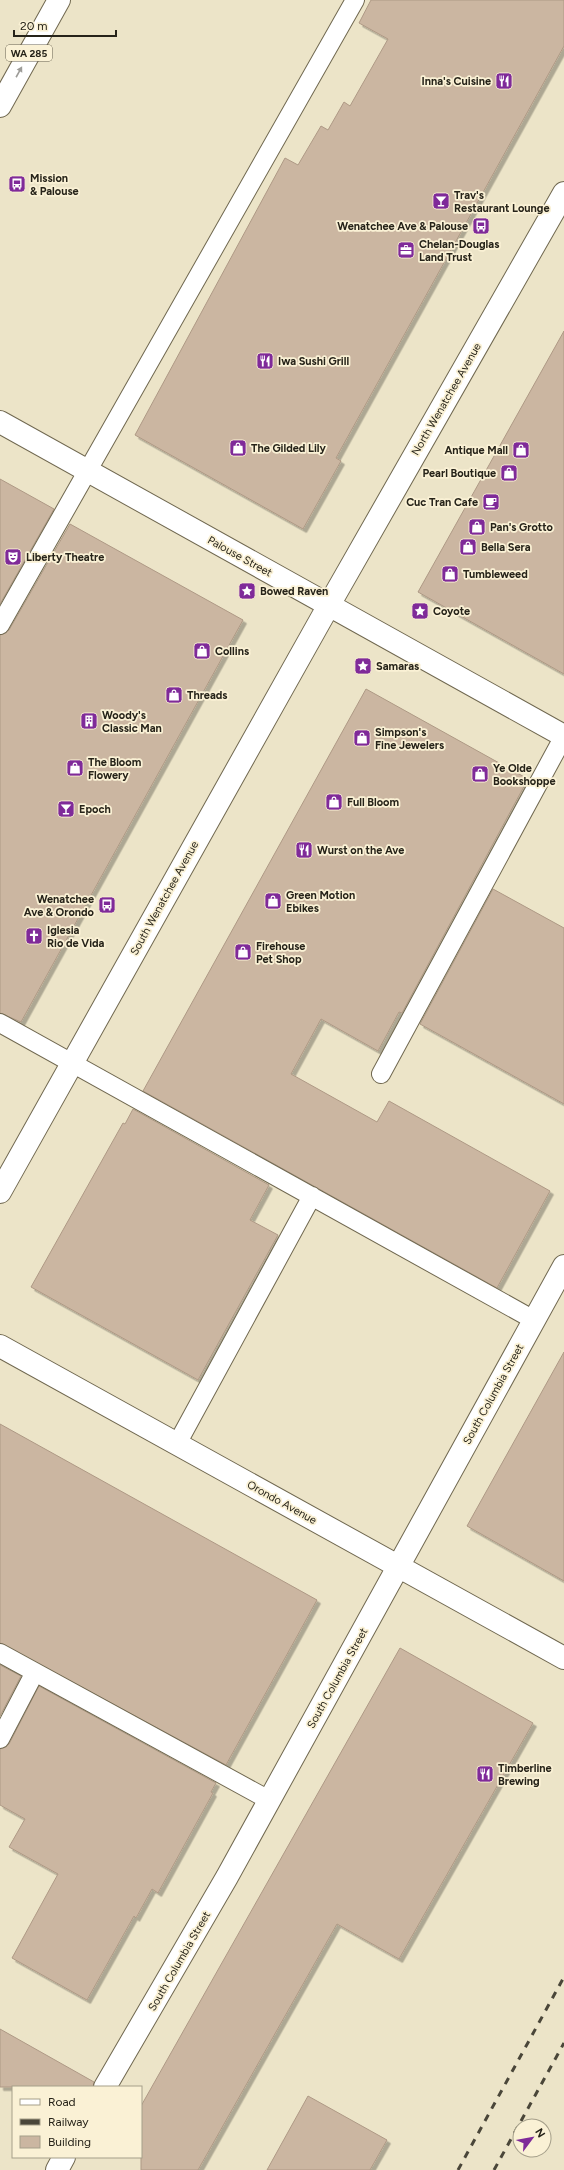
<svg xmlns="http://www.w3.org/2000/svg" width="564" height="2170" font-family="Figtree,sans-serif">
  <defs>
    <filter id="shadow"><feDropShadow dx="3.5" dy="3.5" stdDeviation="0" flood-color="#0004"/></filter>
  </defs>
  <rect width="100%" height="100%" fill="#ece4c8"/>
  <path fill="#cbb6a1" stroke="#ae9985" filter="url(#shadow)" d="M 371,0 L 564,0 L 564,46 L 336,458 L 341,461 L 303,529 L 135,435 L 285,158 L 298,165 L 321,126 L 328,130 L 344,102 L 350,106 L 388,39 L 359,23 Z
    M 564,331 L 564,674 L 418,592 Z
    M 0,479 L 54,509 L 0,604 Z
    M 70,524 L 243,620 L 21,1022 L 0,1013 L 0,635 L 9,630 Z
    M 366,689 L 528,779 L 402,1013 L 399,1012 L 378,1051 L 321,1019 L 291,1074 L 377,1122 L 389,1101 L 550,1191 L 497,1288 L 143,1091 Z
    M 493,889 L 564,928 L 564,1104 L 420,1024 Z
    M 133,1109 L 269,1185 L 250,1220 L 278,1235 L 198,1380 L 31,1287 L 123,1123 L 125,1124 Z
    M 564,1352 L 564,1581 L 467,1526 Z
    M 0,1424 L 317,1600 L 226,1765 L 0,1643 Z
    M 400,1648 L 533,1723 L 399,1959 L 337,1924 L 198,2170 L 141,2170 L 141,2106 Z
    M 0,1665 L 21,1676 L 0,1716 Z
    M 39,1686 L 216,1783 L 211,1792 L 213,1793 L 158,1893 L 152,1889 L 136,1918 L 134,1916 L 87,2000 L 12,1958 L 58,1874 L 9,1847 L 25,1819 L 0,1805 L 0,1749 L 9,1744 Z
    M 0,2029 L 94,2082 L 93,2087 L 0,2087 Z
    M 308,2096 L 387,2140 L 370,2170 L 267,2170 Z"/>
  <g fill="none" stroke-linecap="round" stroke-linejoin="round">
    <g stroke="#706850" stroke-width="20">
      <path id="lane" d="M 0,625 L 355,0
        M 0,1023 L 534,1320
        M 381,1074 L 564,736
        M 177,1444 L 312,1196
        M 0,1653 L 269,1800
        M 0,1739 L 35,1672"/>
    </g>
    <g stroke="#706850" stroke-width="24">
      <path id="secondary" d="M 0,422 L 564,736
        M 0,1192 L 329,605 L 564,193
        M 0,1346 L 564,1658
        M 105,2087 L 227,1877 L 564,1266
        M 57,2170 L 64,2157"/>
    </g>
    <g stroke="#706850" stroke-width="24">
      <path id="primary" d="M 0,106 L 59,0"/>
    </g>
    <use href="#lane" stroke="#fff" stroke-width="18"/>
    <use href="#secondary" stroke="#fff" stroke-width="22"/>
    <use href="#primary" stroke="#fff" stroke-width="22"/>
    <path stroke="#4a4639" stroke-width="3" stroke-dasharray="7 7" stroke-linecap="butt" d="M 458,2170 L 564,1977
      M 494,2170 L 564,2043"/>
  </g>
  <defs><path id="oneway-solid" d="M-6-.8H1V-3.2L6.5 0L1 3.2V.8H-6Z"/></defs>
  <use fill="#9d9c98" href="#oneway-solid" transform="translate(19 72) rotate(-61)"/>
  <defs>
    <g id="restaurant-square" transform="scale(0.9)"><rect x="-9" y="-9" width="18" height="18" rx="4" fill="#7f2a99" stroke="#faf1d5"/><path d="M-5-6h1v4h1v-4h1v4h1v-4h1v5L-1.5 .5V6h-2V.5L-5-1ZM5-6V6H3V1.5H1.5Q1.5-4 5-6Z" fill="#fff"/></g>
    <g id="bus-square" transform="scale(0.9)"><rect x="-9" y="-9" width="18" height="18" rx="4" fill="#7f2a99" stroke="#faf1d5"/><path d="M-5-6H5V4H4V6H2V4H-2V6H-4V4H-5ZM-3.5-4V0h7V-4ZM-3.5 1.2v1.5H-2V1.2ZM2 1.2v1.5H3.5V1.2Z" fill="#fff"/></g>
    <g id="bar-square" transform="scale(0.9)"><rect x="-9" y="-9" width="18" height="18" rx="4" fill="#7f2a99" stroke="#faf1d5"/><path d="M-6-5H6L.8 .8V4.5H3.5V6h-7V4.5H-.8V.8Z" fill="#fff"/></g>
    <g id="office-square" transform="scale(0.9)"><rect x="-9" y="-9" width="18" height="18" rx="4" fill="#7f2a99" stroke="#faf1d5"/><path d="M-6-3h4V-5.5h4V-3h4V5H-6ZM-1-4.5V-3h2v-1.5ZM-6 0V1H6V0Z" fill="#fff"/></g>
    <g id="shop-square" transform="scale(0.9)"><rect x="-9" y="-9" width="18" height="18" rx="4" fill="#7f2a99" stroke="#faf1d5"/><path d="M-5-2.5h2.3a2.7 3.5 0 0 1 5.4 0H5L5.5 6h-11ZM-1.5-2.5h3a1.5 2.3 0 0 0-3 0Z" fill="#fff"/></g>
    <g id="cafe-square" transform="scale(0.9)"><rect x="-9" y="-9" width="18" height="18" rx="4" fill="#7f2a99" stroke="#faf1d5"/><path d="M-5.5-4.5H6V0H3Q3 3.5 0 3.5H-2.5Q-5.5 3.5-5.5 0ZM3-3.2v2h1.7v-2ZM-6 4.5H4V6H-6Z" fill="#fff"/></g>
    <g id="theatre-square" transform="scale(0.9)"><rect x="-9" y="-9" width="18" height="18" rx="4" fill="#7f2a99" stroke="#faf1d5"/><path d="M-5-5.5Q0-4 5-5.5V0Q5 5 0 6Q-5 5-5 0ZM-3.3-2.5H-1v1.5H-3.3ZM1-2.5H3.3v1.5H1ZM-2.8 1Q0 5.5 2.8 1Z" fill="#fff"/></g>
    <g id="sight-square" transform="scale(0.9)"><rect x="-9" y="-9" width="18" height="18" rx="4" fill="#7f2a99" stroke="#faf1d5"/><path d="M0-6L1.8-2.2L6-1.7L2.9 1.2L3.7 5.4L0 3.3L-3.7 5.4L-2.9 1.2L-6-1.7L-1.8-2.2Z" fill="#fff"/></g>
    <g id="building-square" transform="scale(0.9)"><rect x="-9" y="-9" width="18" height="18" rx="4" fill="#7f2a99" stroke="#faf1d5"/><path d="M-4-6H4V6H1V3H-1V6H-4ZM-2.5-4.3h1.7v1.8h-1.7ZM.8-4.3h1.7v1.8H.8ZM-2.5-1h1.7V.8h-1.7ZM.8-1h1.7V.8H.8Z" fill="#fff"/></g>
    <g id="church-square" transform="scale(0.9)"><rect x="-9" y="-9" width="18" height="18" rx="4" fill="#7f2a99" stroke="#faf1d5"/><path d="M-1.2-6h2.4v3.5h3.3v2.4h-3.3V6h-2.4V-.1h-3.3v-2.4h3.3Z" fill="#fff"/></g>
  </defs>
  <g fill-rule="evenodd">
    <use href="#restaurant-square" x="504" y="81"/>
    <use href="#bus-square" x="17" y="184"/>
    <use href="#bar-square" x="441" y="201"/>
    <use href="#bus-square" x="481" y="226"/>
    <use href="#office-square" x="406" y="250"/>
    <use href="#restaurant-square" x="265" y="361"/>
    <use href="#shop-square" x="238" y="448"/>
    <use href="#shop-square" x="521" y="450"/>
    <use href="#shop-square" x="509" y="473"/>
    <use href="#cafe-square" x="491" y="502"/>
    <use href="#shop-square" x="477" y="527"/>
    <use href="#shop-square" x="468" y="547"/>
    <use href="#theatre-square" x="13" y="557"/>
    <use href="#shop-square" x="450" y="574"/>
    <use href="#sight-square" x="247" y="591"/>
    <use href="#sight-square" x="420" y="611"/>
    <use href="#shop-square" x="202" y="651"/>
    <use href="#sight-square" x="363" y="666"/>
    <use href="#shop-square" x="174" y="695"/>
    <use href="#building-square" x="89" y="721"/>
    <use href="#shop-square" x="362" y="738"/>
    <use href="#shop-square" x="75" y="768"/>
    <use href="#shop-square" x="480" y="774"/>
    <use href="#shop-square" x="334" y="802"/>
    <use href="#bar-square" x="66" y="809"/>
    <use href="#restaurant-square" x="304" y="850"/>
    <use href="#shop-square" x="273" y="901"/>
    <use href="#bus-square" x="107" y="905"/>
    <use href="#church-square" x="34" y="936"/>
    <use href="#shop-square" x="243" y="952"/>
    <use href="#restaurant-square" x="485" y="1774"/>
  </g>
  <g text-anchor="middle" stroke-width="3.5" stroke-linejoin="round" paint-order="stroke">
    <rect fill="#faf1d5" stroke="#666151" stroke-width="1" x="6" y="45" width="46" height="16" rx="3"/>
    <g font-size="10" font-weight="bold" fill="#262319">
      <text x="29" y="57">WA 285</text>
    </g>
    <g font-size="11" font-weight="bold" fill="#262319" stroke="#faf1d5" text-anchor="start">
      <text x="491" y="85" text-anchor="end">Inna's Cuisine</text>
      <text x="30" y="182">Mission<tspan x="30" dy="13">&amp; Palouse</tspan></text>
      <text x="454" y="199">Trav's<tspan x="454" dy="13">Restaurant Lounge</tspan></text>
      <text x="468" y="230" text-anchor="end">Wenatchee Ave &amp; Palouse</text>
      <text x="419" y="248">Chelan-Douglas<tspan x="419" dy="13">Land Trust</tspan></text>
      <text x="278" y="365">Iwa Sushi Grill</text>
      <text x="251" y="452">The Gilded Lily</text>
      <text x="508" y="454" text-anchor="end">Antique Mall</text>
      <text x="496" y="477" text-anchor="end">Pearl Boutique</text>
      <text x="478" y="506" text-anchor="end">Cuc Tran Cafe</text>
      <text x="490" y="531">Pan's Grotto</text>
      <text x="481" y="551">Bella Sera</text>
      <text x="26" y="561">Liberty Theatre</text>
      <text x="463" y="578">Tumbleweed</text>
      <text x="260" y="595">Bowed Raven</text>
      <text x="433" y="615">Coyote</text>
      <text x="215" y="655">Collins</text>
      <text x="376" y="670">Samaras</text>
      <text x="187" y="699">Threads</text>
      <text x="102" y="719">Woody's<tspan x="102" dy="13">Classic Man</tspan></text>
      <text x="375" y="736">Simpson's<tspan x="375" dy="13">Fine Jewelers</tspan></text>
      <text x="88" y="766">The Bloom<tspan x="88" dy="13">Flowery</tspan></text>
      <text x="493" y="772">Ye Olde<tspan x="493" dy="13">Bookshoppe</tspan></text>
      <text x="347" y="806">Full Bloom</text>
      <text x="79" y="813">Epoch</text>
      <text x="317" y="854">Wurst on the Ave</text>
      <text x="286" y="899">Green Motion<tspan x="286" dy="13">Ebikes</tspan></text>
      <text x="94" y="903" text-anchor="end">Wenatchee<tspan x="94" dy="13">Ave &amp; Orondo</tspan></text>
      <text x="47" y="934">Iglesia<tspan x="47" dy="13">Rio de Vida</tspan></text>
      <text x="256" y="950">Firehouse<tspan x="256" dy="13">Pet Shop</tspan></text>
      <text x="498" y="1772">Timberline<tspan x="498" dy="13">Brewing</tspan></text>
    </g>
    <g font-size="11" fill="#262319" stroke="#faf1d5">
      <text transform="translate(446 399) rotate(-60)" y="4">North Wenatchee Avenue</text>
      <text transform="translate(240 556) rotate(29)" y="4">Palouse Street</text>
      <text transform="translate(164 898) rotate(-61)" y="4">South Wenatchee Avenue</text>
      <text transform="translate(493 1394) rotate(-61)" y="4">South Columbia Street</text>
      <text transform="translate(282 1502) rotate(29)" y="4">Orondo Avenue</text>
      <text transform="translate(337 1678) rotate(-61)" y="4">South Columbia Street</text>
      <text transform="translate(179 1961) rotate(-60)" y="4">South Columbia Street</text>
    </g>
  </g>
  <rect x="12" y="2086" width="130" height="72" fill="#faf1d5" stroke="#a59f8a"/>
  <rect x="20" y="2099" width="20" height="6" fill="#ffffff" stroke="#a59f8a"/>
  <text x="48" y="2106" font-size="12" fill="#262319">Road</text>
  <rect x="20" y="2119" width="20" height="6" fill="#4a4639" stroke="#a59f8a"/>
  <text x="48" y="2126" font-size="12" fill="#262319">Railway</text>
  <rect x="20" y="2136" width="20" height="12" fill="#cbb6a1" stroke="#a59f8a"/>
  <text x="48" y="2146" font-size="12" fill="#262319">Building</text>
  <g transform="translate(532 2138) rotate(58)"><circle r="19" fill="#faf1d5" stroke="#a59f8a"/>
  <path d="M0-3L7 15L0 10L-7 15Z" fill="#7f2a99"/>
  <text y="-6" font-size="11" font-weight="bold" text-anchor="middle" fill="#262319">N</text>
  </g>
  <path d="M14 30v6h102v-6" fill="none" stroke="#262319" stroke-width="2"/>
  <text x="20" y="30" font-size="12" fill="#262319" stroke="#faf1d5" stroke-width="3" paint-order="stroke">20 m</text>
</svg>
